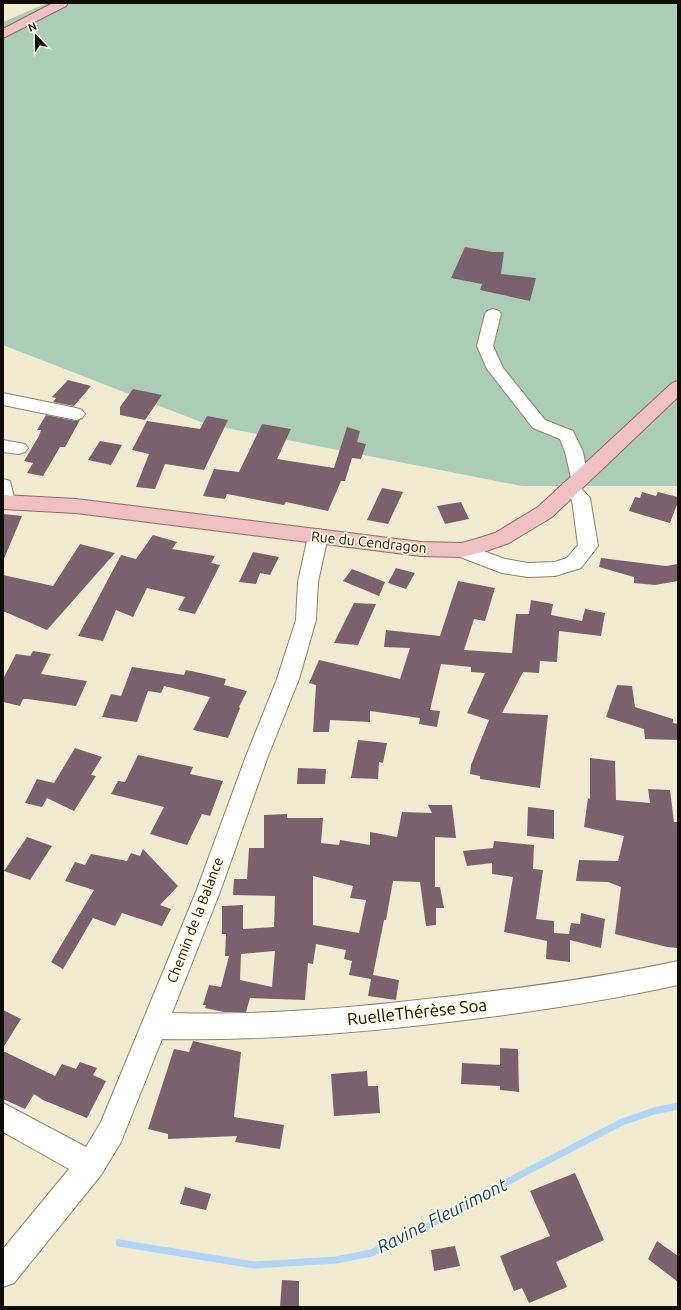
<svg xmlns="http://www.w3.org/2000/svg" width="681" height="1310" font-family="Ubuntu,sans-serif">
  <rect width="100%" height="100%" fill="#f1ecd1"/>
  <path fill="#abcdb7" d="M 47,3 L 678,3 L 678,486 L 522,486 L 206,424 L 3,345 L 3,22 Z"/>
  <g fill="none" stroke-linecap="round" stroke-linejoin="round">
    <path stroke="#b0d5f6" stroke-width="7" d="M 119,1243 L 254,1265 L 336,1260 L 371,1253 L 406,1238 L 522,1174 L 622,1122 L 654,1111 L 678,1106"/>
  </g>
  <path fill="#7a616d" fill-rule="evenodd" d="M 465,247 L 492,252 L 504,252 L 501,274 L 536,278 L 530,301 L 480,290 L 482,284 L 451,278 Z
    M 68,380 L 91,386 L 74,406 L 53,402 L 56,398 L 52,397 Z
    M 133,389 L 162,395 L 145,420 L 120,415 L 120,407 Z
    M 46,415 L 76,421 L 80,420 L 65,447 L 60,447 L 43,476 L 27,473 L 33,463 L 24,461 L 39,436 L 41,430 L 37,430 Z
    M 207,416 L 228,420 L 204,470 L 165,464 L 155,489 L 136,487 L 149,454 L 132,450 L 147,421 L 200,429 Z
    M 262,424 L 291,429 L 277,459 L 334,468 L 347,427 L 360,431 L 357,442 L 366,444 L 361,459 L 352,458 L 345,481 L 341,481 L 328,511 L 286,502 L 284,505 L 227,494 L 225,499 L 203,496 L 214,469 L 239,472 Z
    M 100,441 L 122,445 L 111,465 L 88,460 Z
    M 382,488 L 403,492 L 388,524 L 367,520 Z
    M 642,492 L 656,496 L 658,492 L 678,497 L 678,502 L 670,523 L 629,511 L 635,497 L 640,498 Z
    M 461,502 L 469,519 L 445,524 L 437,506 Z
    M 3,514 L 22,516 L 3,561 Z
    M 153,535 L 177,542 L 172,549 L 215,556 L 211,563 L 220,565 L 195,614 L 178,610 L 185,597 L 147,588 L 133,617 L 116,610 L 103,641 L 78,636 L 121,555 L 136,559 Z
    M 80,544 L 115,553 L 47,630 L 3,611 L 3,575 L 53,586 Z
    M 253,552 L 279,557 L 270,575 L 260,573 L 256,584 L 239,582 Z
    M 601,558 L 666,566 L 678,564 L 678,581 L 655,585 L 634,583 L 634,577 L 599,567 Z
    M 396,568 L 415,573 L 406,589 L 388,583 Z
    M 352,569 L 385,582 L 379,596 L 343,581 Z
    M 458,581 L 495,588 L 485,621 L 474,619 L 464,650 L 512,653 L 516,614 L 529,614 L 531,600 L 553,604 L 551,615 L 582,621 L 585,609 L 605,613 L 601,636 L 559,631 L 557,662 L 540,661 L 539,673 L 523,672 L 502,713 L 548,715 L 540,788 L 480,779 L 480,776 L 470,774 L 471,765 L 489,720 L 467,713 L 485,673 L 471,672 L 471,667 L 441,664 L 430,710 L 440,711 L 437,727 L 419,724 L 420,718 L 370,711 L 370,722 L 330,720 L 329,732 L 313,732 L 316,685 L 309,683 L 319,660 L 400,679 L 410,648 L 384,647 L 386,630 L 440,636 Z
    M 354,603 L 376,604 L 358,645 L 334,643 Z
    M 33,651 L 51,654 L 41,674 L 87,681 L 76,706 L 28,699 L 23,699 L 20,706 L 3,702 L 3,679 L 16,654 L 30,656 Z
    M 132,667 L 184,675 L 186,670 L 205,674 L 226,679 L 224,685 L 247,691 L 239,707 L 240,708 L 228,738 L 193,730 L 210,697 L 164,686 L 161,693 L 148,691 L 137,722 L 102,717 L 111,694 L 121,696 Z
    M 617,685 L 632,686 L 635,707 L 673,719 L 673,723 L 678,724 L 678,740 L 645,739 L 644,729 L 606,717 Z
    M 358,740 L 387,743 L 383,763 L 379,762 L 378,779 L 351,778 Z
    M 75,748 L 102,757 L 91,775 L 96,776 L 74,811 L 47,798 L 42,807 L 25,803 L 37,779 L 54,783 Z
    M 138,755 L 193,767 L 190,774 L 223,781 L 210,816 L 202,814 L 187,845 L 150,834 L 164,807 L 111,794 L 118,781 L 125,782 Z
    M 590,758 L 615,761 L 616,800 L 650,803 L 648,789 L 670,790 L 674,822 L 678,822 L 678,948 L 667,947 L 615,934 L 621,887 L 608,882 L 576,881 L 579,860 L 618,861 L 624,836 L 584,827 L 588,798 L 590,799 Z
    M 298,768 L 326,769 L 325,784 L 297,784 Z
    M 428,805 L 452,805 L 456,838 L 435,837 L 435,887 L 440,887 L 444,908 L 436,908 L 436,925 L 426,926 L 420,882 L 393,881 L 386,920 L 384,920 L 373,975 L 399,980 L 396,1000 L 368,996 L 371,979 L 349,975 L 352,961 L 344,959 L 346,950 L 316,944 L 313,964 L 308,963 L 305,1000 L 250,998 L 246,1012 L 224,1012 L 205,1008 L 206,1005 L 203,1005 L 209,985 L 221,987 L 229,956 L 225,956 L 226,934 L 222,934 L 222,906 L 243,905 L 243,929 L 274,927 L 275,896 L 233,895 L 234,879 L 247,879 L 249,848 L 264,848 L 264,815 L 287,814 L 287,818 L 323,818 L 321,843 L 339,845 L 340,840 L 370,845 L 370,832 L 397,837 L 402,812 L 432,813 ZM 313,876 L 353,886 L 350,898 L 366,900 L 359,933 L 313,925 ZM 275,951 L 272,987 L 240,980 L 241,954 Z
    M 528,807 L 554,810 L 554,839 L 527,836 Z
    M 27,837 L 52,846 L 30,880 L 4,871 Z
    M 494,841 L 534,845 L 533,869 L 543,870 L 536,919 L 554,921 L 554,933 L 569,934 L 571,923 L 580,924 L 581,913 L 605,919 L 601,948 L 570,940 L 570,962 L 546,959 L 547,941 L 504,932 L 513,877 L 492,874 L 492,863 L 467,866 L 463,851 L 493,848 Z
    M 143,849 L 178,886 L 160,905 L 171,909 L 162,926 L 122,913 L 115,926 L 93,918 L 63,969 L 51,962 L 94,890 L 65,881 L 75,862 L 85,865 L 91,854 L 127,861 L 131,853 L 140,856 Z
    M 3,1010 L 21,1019 L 3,1048 Z
    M 193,1041 L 241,1052 L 234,1117 L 284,1125 L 280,1149 L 235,1142 L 237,1136 L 168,1139 L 168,1134 L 148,1129 L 174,1049 L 189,1052 Z
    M 500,1048 L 518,1049 L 519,1092 L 500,1090 L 500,1086 L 461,1084 L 462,1063 L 500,1065 Z
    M 3,1051 L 55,1076 L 62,1064 L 76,1069 L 80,1062 L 97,1068 L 93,1075 L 106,1081 L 87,1118 L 43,1100 L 34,1094 L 25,1109 L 3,1099 Z
    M 367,1071 L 368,1086 L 378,1086 L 380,1113 L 334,1116 L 331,1074 Z
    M 575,1173 L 604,1240 L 556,1262 L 567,1287 L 529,1303 L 522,1288 L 514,1291 L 500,1256 L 550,1236 L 530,1191 Z
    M 185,1187 L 211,1194 L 206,1210 L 180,1204 Z
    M 657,1241 L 678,1256 L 678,1282 L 648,1259 Z
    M 455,1246 L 460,1266 L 434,1271 L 431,1250 Z
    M 282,1280 L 299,1281 L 299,1307 L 280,1307 Z"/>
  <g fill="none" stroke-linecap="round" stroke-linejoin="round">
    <g stroke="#87826a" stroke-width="2">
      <path id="minor" d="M 493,309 L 499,311 L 501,314 L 493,346 L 503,368 L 545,420 L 573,431 L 583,452 L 588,479 L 586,483 L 578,485 L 590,498 L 598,546 L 581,568 L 555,576 L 528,577 L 502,573 L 455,555 L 452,550 L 455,545 L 462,543 L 505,559 L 528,563 L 555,562 L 567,558 L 578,545 L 572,500 L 561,488 L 563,483 L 572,482 L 565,452 L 560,439 L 533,428 L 487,369 L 477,346 L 485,314 L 487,311 Z
        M 3,393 L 76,408 L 82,410 L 85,414 L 82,418 L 76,420 L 3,405 Z
        M 3,440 L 25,444 L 28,448 L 25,452 L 19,454 L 3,452 Z
        M 3,479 L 10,481 L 15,501 L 13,506 L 3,507 Z
        M 318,529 L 325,531 L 328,536 L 318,582 L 316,620 L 299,679 L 268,756 L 220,892 L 172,1013 C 266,1016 360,1007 453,996 C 529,987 604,977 678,961 L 678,985 C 605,1001 531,1012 457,1021 C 359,1033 261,1041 162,1039 L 121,1142 L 101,1175 L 14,1283 L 3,1287 L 3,1249 L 69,1169 L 3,1132 L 3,1103 L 86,1147 L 101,1122 L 196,892 L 246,756 L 277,679 L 296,620 L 298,582 L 308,536 L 311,531 Z"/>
    </g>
    <g stroke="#9a6666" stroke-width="2">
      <path id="major" d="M 53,3 L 68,3 L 66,6 L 3,38 L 3,29 Z
        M 678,381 L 678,397 L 552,517 L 509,543 L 486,551 L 462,557 L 421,556 L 76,513 L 3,509 L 3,495 L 76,499 L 421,542 L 462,543 L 476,539 L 495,533 L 538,507 L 672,383 Z"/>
    </g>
    <use href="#minor" fill="#fff" fill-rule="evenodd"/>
    <use href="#major" fill="#efc1c2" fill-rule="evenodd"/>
  </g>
  <g text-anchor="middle" stroke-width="3.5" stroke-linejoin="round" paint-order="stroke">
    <g font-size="14" fill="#0e0c05" stroke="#fff9de">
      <text transform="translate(369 542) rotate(6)" y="5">Rue du Cendragon</text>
      <text transform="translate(195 920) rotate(-69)" y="5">Chemin de la Balance</text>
    </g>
    <g font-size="17" fill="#0e0c05" stroke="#fff9de">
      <text transform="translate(417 1012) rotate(-6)" y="6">RuelleThérèse Soa</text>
    </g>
    <g font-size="18" font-style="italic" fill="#08456e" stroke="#fff9de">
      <text transform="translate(442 1216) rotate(-27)" y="6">Ravine Fleurimont</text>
    </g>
  </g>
  <rect width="681" height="1310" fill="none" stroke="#0e0c05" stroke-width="8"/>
  <g transform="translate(36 36) rotate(338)" stroke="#fff9de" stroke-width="3" paint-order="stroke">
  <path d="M0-3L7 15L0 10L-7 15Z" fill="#0e0c05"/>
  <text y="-6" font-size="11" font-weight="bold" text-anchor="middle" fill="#0e0c05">N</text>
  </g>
</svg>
